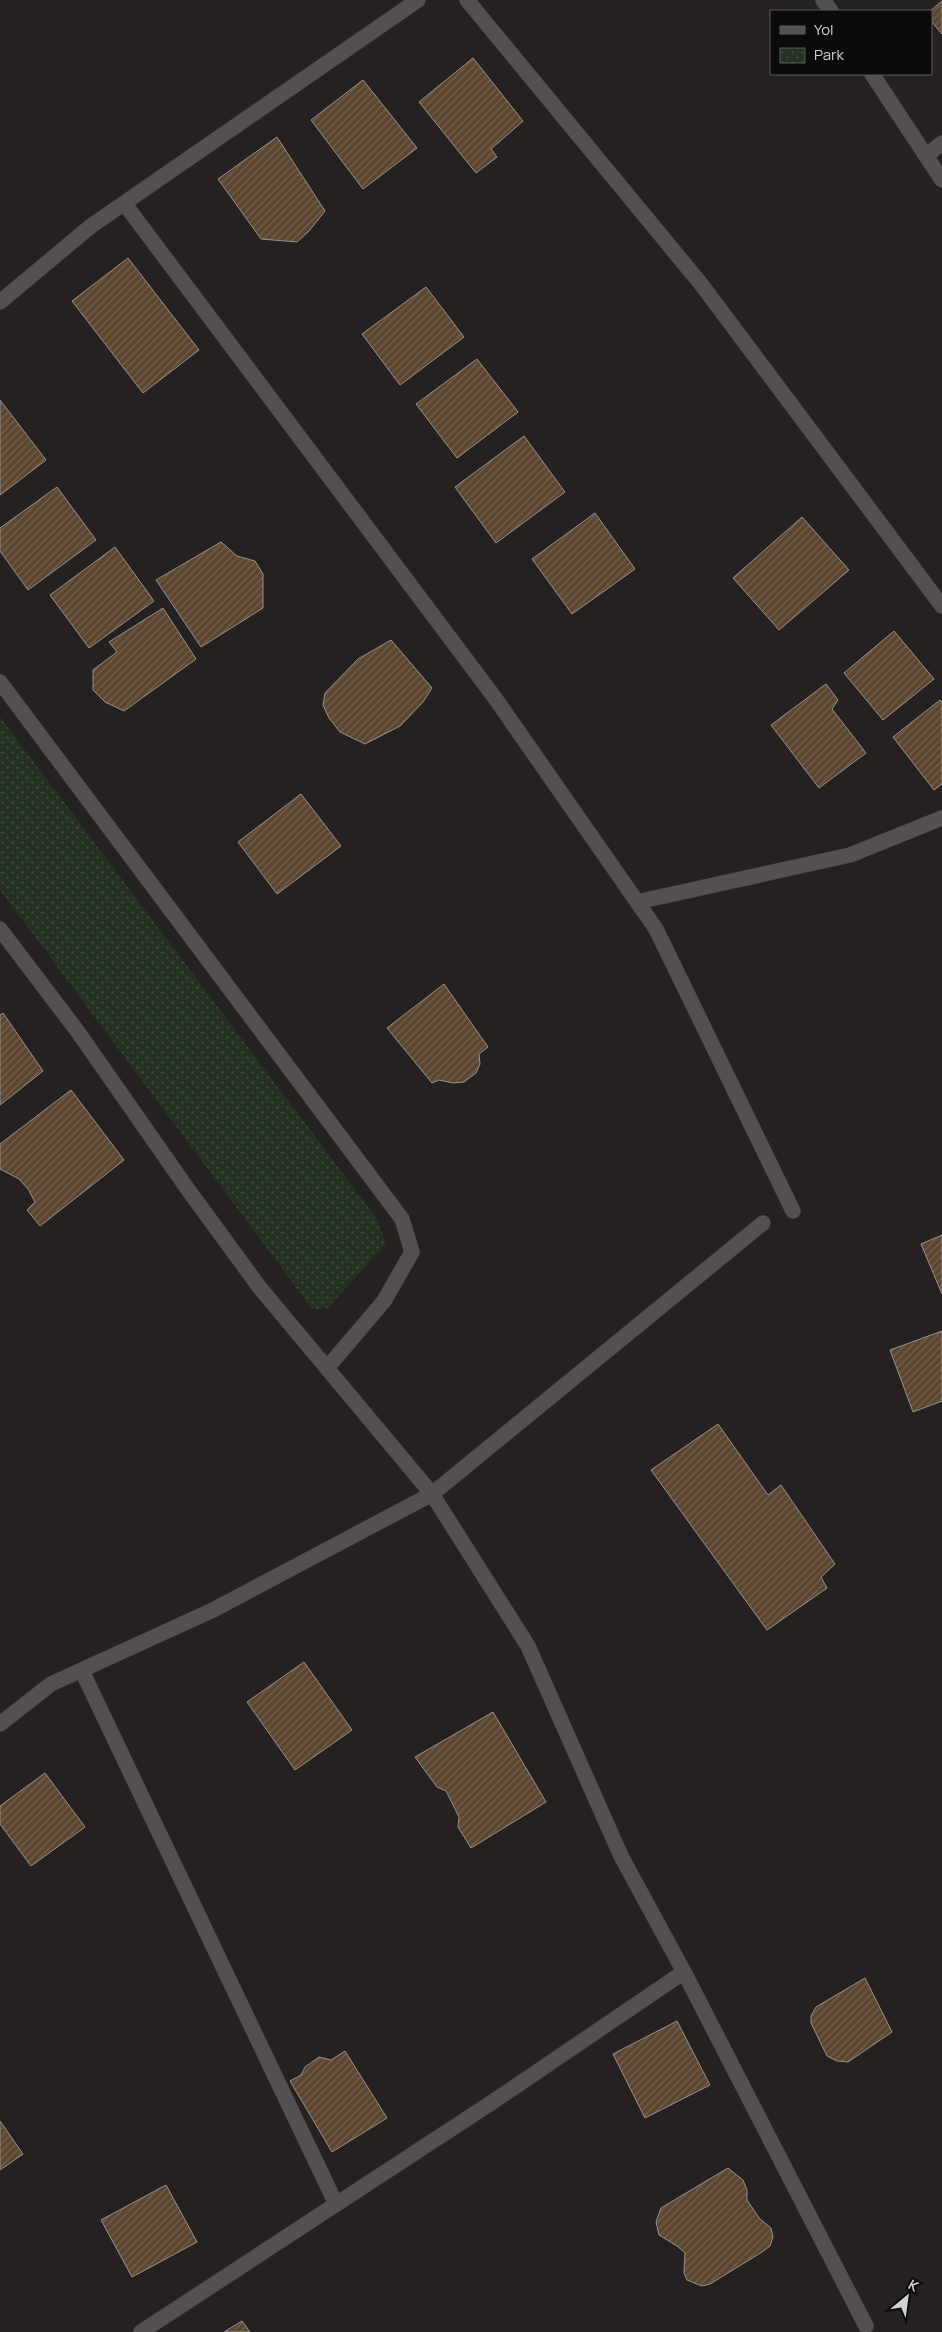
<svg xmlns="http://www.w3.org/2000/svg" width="942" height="2332" font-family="Manrope,sans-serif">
  <defs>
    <pattern id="park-dots" width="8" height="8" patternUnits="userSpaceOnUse" patternTransform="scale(1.25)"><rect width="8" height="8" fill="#243224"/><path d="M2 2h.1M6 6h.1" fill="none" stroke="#434f43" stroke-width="1.8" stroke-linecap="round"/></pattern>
    <pattern id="building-hatch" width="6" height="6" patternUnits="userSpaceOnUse" patternTransform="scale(1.25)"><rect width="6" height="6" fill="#5d4630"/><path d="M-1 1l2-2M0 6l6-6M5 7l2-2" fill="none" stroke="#73604d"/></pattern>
  </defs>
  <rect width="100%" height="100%" fill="#242120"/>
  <path fill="url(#park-dots)" d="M 0,717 L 377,1219 L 386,1244 L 328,1308 L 312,1309 L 0,890 Z"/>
  <path fill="url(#building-hatch)" stroke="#959290" d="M 942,1 L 942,34 L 931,21 L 930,11 Z
    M 473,58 L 523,121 L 491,149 L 497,157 L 476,173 L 419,102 Z
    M 363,80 L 417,148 L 363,189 L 311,120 Z
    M 277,137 L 325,211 L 309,231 L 297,242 L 261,239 L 218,179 Z
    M 128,258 L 199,350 L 143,393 L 72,301 Z
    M 426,287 L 464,337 L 400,385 L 362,334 Z
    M 477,359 L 518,412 L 457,458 L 416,404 Z
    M 0,400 L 46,460 L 0,495 Z
    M 524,436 L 565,492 L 496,543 L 455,487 Z
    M 57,487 L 96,540 L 28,590 L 0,551 L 0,528 Z
    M 595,513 L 635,569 L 572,614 L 532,559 Z
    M 802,517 L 849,570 L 779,630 L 733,578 Z
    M 221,542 L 237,556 L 255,561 L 263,574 L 263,608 L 201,647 L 156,580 Z
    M 115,547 L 154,601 L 89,648 L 50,595 Z
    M 163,608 L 196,659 L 124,711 L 105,702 L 93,690 L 93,670 L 117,652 L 109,642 Z
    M 894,631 L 934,679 L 883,720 L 844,673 Z
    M 391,640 L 432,688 L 423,702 L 400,726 L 365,744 L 340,732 L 329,718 L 323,705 L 325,693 L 358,659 Z
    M 826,684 L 838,700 L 832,709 L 866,753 L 819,788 L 771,725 Z
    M 940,700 L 942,702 L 942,784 L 934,790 L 893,737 Z
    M 301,794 L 341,846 L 277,894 L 238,842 Z
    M 444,984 L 488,1047 L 479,1054 L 480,1064 L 476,1073 L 464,1082 L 453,1083 L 439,1080 L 432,1083 L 387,1028 Z
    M 3,1013 L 43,1071 L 0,1105 L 0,1015 Z
    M 71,1090 L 124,1160 L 40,1226 L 27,1210 L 35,1202 L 28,1189 L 19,1179 L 0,1169 L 0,1144 Z
    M 942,1235 L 942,1294 L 921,1244 Z
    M 942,1331 L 942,1401 L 913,1412 L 890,1350 Z
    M 718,1424 L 768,1495 L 781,1485 L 835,1564 L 821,1577 L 827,1588 L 767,1630 L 651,1470 Z
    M 304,1662 L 352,1730 L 295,1770 L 247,1702 Z
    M 493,1712 L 546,1802 L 471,1848 L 458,1827 L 459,1817 L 446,1791 L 437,1787 L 415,1757 Z
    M 45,1773 L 85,1827 L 31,1866 L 0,1824 L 0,1806 Z
    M 865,1978 L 892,2032 L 848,2062 L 837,2061 L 827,2056 L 811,2023 L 811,2016 L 816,2007 Z
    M 677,2021 L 710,2085 L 645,2118 L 613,2054 Z
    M 345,2051 L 387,2118 L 332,2152 L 290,2081 L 301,2075 L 305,2067 L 319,2057 L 331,2060 Z
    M 0,2121 L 23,2154 L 0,2170 Z
    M 728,2168 L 743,2180 L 747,2190 L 747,2200 L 760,2219 L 771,2228 L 773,2237 L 770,2246 L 762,2252 L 710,2284 L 702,2286 L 687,2280 L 684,2273 L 685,2253 L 677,2246 L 659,2235 L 656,2222 L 661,2208 Z
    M 166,2185 L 197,2242 L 132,2277 L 101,2220 Z
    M 242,2321 L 250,2332 L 224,2332 Z"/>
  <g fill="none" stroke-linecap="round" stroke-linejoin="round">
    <g stroke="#3d3b3a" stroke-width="16">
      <path id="minor" d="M 467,0 L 701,284 L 942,606
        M 823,0 L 831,11
        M 872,74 L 942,180
        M 926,156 L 942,143
        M 124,203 L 495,698 L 656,929 L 793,1211
        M 0,302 L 91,226 L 418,0
        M 0,682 L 402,1219 L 412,1252 L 384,1301 L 327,1368
        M 637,902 L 850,855 L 942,818
        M 0,929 L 78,1032 L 189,1191 L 260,1288 L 432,1494 L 528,1646 L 621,1856 L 684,1972 L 866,2326
        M 82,1671 L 336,2204
        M 0,1724 L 51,1684 L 213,1610 L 432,1494 L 763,1223
        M 141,2332 L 494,2101 L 684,1972"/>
    </g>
    <use href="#minor" stroke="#53504f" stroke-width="15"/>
  </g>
  <rect x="770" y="10" width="162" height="65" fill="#0c0b0b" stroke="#5c5a5a"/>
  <rect x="780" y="26" width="25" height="8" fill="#53504f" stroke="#5c5a5a"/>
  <text x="814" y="35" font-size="15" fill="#d3d1d0">Yol</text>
  <rect x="780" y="48" width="25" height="15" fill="url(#park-dots)" stroke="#5c5a5a"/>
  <text x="814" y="60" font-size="15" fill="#d3d1d0">Park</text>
  <g transform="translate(907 2297) rotate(29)" stroke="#0c0b0b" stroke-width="4" paint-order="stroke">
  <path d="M0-4L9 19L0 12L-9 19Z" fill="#d3d1d0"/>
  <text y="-8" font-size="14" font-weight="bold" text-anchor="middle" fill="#d3d1d0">K</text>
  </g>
</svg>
